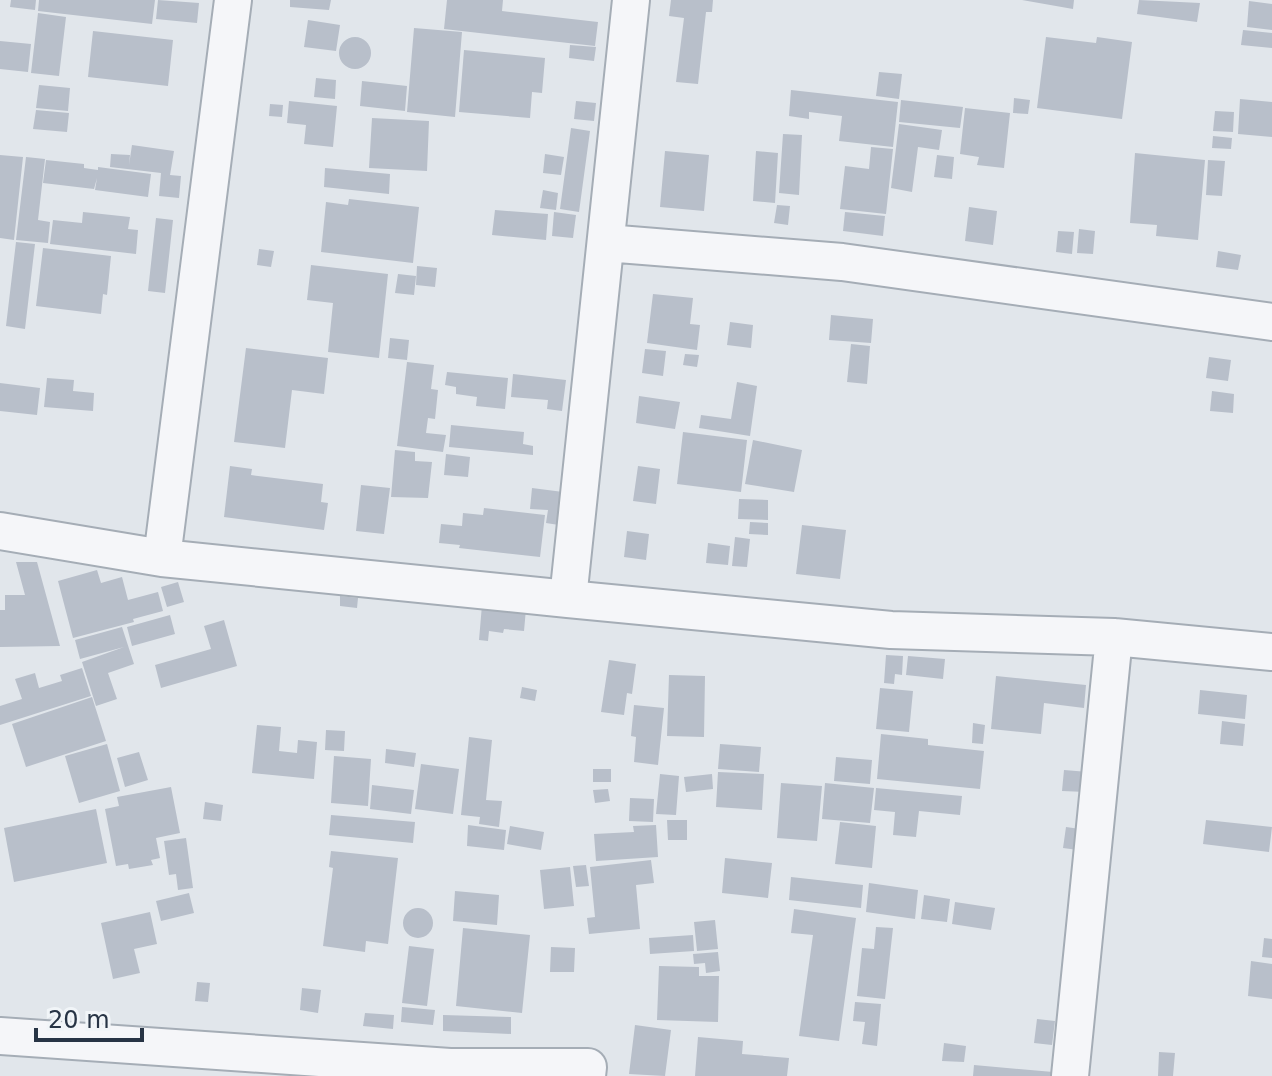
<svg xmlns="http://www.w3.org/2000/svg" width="1272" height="1076" font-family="'DejaVu Sans',sans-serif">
  <rect width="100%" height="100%" fill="#e1e6eb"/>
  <path fill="#b8bfca" d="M 11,0 L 36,0 L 35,10 L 10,7 Z
    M 39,0 L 155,0 L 152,24 L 38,11 Z
    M 158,0 L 199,3 L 197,23 L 156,19 Z
    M 290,0 L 331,0 L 329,10 L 290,7 Z
    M 447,0 L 503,0 L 502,11 L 598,22 L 595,46 L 444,29 Z
    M 671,0 L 713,0 L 712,12 L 706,12 L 698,84 L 676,82 L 684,18 L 669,16 Z
    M 1022,0 L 1074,0 L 1073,9 Z
    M 1139,0 L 1200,3 L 1197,22 L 1137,14 Z
    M 1249,1 L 1272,4 L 1272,30 L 1247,27 Z
    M 38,13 L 66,17 L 59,76 L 31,73 Z
    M 308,20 L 340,25 L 336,51 L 304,47 Z
    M 414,28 L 462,32 L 455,117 L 407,112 Z
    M 1243,30 L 1272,33 L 1272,48 L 1241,45 Z
    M 93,31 L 173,40 L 168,86 L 88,77 Z
    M339 53a16 16 0 1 1 32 0a16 16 0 1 1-32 0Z
    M 1046,37 L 1096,43 L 1097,37 L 1132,42 L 1122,119 L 1037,108 Z
    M 0,41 L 31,44 L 28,72 L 0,69 Z
    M 570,45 L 596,47 L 594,61 L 569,58 Z
    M 464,50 L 545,58 L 542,93 L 532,92 L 530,118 L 459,112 Z
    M 879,72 L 902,74 L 899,99 L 876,96 Z
    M 316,78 L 336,80 L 335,99 L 314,97 Z
    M 362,81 L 407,86 L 405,111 L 360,106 Z
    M 39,85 L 70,88 L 68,111 L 36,108 Z
    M 791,90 L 898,102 L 893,147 L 839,141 L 842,116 L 809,112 L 809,119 L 789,116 Z
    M 1014,98 L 1030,100 L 1028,114 L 1013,113 Z
    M 1240,99 L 1272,102 L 1272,137 L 1238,134 Z
    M 901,100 L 963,107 L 960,128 L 899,122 Z
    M 289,101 L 337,106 L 333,147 L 304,144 L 306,125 L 287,123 Z
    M 576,101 L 596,103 L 594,121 L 574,119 Z
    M 270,104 L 283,105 L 282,117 L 269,116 Z
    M 965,108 L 1010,113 L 1004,168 L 977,165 L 979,157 L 960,154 Z
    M 36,110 L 69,113 L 67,132 L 33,129 Z
    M 1215,111 L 1234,112 L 1233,132 L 1213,131 Z
    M 372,118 L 429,121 L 427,171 L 369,168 Z
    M 899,124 L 942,130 L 939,150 L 918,147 L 912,192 L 891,188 Z
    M 571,128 L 590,131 L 579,212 L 560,209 Z
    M 783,134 L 802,135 L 799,195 L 779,193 Z
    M 1213,136 L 1232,138 L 1231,149 L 1212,148 Z
    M 132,145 L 174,151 L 170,175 L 181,176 L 179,198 L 159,196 L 161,173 L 110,167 L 111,154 L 130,155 L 129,165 Z
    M 871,147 L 893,149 L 886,214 L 840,209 L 845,166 L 869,169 Z
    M 665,151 L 709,155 L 704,211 L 660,207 Z
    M 756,151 L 778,153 L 775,203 L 753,201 Z
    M 1135,153 L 1205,160 L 1198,240 L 1156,236 L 1157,225 L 1130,223 Z
    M 545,154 L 564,157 L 561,175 L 543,173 Z
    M 0,155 L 23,157 L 14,240 L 0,238 Z
    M 937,155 L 954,157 L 952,179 L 934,177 Z
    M 26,157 L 45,159 L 38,220 L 50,222 L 48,243 L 16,240 Z
    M 46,160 L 84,164 L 84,168 L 98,170 L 98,167 L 151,174 L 148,197 L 95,190 L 97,178 L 94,189 L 43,183 Z
    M 1208,160 L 1225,161 L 1222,196 L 1206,195 Z
    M 325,168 L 390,174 L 389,194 L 324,187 Z
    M 543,190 L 558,193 L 556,210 L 540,208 Z
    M 349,199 L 419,207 L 413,263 L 321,252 L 326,202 L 348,205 Z
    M 777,205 L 790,206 L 788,225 L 774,223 Z
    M 969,207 L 997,211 L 993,245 L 965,241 Z
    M 495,210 L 548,214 L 546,240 L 492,235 Z
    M 83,212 L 130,217 L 128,229 L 138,230 L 136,254 L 50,244 L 53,220 L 82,223 Z
    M 554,212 L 576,215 L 573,238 L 552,236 Z
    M 845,212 L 885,216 L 883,236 L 843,231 Z
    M 156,218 L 173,220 L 165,293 L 148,291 Z
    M 1079,229 L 1095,231 L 1093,254 L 1077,253 Z
    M 1058,231 L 1074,232 L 1072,254 L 1056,252 Z
    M 16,242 L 35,244 L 25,329 L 6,326 Z
    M 43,248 L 111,256 L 107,295 L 103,294 L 101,314 L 36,306 Z
    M 259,249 L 274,251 L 271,267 L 257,265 Z
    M 1218,251 L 1241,255 L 1238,270 L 1216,267 Z
    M 311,265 L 388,274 L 379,358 L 328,352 L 333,303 L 307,300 Z
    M 417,266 L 437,268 L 435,287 L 416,285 Z
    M 398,274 L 416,276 L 414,295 L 395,293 Z
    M 653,294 L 693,298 L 690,324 L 700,325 L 697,350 L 647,343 Z
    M 831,315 L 873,319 L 871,343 L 829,340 Z
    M 730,322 L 753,325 L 751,348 L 727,345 Z
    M 390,338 L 409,340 L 407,360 L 388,358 Z
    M 851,344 L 870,346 L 867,384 L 847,382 Z
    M 246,348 L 328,358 L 324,394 L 292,390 L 285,448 L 234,442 Z
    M 645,349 L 666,351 L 663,376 L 642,373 Z
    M 685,354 L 699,355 L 697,367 L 683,365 Z
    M 1209,357 L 1231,360 L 1228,381 L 1206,378 Z
    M 407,362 L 434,365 L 431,389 L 438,390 L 435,419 L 428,418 L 426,433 L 446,435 L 443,452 L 397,446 Z
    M 447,372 L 508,378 L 505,409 L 476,406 L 477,397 L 456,394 L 456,387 L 445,385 Z
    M 513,374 L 566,380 L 562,411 L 547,409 L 548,400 L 511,397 Z
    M 47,378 L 74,380 L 73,391 L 94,393 L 93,411 L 44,407 Z
    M 737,382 L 757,386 L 750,436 L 699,428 L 701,415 L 731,419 Z
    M 0,383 L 40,388 L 37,415 L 0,411 Z
    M 1212,391 L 1234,394 L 1233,413 L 1210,411 Z
    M 639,396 L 680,402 L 675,429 L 636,423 Z
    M 451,425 L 524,432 L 523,444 L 533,446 L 533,455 L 449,447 Z
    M 683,432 L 747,440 L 741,492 L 677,484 Z
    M 753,440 L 802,450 L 794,492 L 745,484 Z
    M 395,450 L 415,452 L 415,461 L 432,462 L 428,498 L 391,497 Z
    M 446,454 L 470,457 L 468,477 L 444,475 Z
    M 230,466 L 252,469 L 251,475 L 323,484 L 321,502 L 328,503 L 324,530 L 224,517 Z
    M 638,466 L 660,469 L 656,504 L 633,501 Z
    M 361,485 L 390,488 L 384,534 L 356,531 Z
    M 532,488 L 563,492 L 559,525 L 546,523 L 548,510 L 530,509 Z
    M 739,499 L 768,500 L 768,520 L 738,519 Z
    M 484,508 L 545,515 L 540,557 L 459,548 L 460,545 L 439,543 L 441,524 L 462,526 L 463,513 L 483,515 Z
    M 750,522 L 768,523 L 768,535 L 749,534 Z
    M 802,525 L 846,530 L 840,579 L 796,574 Z
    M 627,531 L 649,534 L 646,560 L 624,557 Z
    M 735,537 L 750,539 L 747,567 L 732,566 Z
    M 708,543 L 730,546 L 728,565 L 706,563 Z
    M 16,562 L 37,562 L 60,646 L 0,647 L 0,610 L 5,610 L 5,595 L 25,595 Z
    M 97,570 L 101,583 L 122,577 L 128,600 L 158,592 L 163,611 L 133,619 L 134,622 L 73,638 L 58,581 Z
    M 178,582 L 184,602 L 167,607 L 161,587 Z
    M 340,596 L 358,598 L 357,608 L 340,606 Z
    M 482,605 L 526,609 L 524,631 L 504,629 L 503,633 L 489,631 L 488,641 L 479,640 Z
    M 170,615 L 175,634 L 132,646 L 127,627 Z
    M 224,620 L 237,666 L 161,688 L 155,665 L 211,649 L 204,626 Z
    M 122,627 L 134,664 L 108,673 L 117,699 L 96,706 L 82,662 L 124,647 L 80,659 L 75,640 Z
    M 886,655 L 903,656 L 902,675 L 895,674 L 894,684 L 884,683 Z
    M 908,656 L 945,659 L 943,679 L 906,675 Z
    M 609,660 L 636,664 L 632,694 L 627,693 L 624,715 L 601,712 Z
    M 82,668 L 91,696 L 0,725 L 0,706 L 22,699 L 15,679 L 35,673 L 39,688 L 62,681 L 60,675 Z
    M 669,675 L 705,676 L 704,737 L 667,736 Z
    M 996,676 L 1086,685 L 1084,708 L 1044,703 L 1041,734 L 991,729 Z
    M 522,687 L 537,690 L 535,701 L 520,698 Z
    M 880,688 L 913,691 L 909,732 L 876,729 Z
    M 1200,690 L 1247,695 L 1245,719 L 1198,714 Z
    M 92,697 L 106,741 L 26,767 L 12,724 Z
    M 634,705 L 664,708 L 658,765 L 634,762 L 636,737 L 631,736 Z
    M 1222,721 L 1245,724 L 1243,746 L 1220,744 Z
    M 973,723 L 985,725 L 983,744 L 972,743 Z
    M 257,725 L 281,727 L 279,751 L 297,753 L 298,740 L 317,742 L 314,779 L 252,773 Z
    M 326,730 L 345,731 L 344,751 L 325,750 Z
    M 881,734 L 928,739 L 928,745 L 984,751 L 980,789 L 877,779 Z
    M 469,737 L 492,740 L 486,800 L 502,801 L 499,827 L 479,824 L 480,817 L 461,815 Z
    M 107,744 L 120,791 L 79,803 L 65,756 Z
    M 720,744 L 761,747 L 759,772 L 718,769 Z
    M 386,749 L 416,753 L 414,767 L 385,763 Z
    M 139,752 L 148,780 L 125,787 L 117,758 Z
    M 334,756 L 371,759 L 368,806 L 331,803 Z
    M 836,757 L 872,760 L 870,784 L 834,781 Z
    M 421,764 L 459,769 L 453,814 L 415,809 Z
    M 593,769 L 611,769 L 611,782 L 593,782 Z
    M 1064,770 L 1088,772 L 1086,792 L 1062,791 Z
    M 718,772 L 764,774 L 762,810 L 716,807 Z
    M 660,774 L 679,776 L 676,815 L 656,814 Z
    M 712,774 L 713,789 L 686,792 L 684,777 Z
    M 781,783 L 822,786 L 817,841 L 777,838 Z
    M 825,783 L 874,788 L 870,823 L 822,819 Z
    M 372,785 L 414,790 L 411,814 L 370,809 Z
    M 171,787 L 180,833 L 156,838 L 160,858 L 151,860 L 153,865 L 129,869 L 128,864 L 116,866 L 105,809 L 119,806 L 117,797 Z
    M 876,788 L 962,796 L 960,815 L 919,811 L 916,837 L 893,835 L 895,812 L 874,810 Z
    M 608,789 L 610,801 L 595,803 L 593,790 Z
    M 630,798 L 654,799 L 653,822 L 629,821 Z
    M 205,802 L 223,805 L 221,821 L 203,819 Z
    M 96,809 L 107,863 L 14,882 L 4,828 Z
    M 331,815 L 415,822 L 413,843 L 329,835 Z
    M 667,820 L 687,820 L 687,840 L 668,840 Z
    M 1206,820 L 1272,827 L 1269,852 L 1203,844 Z
    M 840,822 L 876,826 L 872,868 L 835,864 Z
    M 468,825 L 506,830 L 504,850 L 467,846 Z
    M 656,825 L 658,857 L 596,861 L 594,834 L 634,832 L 633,826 Z
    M 510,826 L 544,832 L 541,850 L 507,844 Z
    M 1066,827 L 1080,829 L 1078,850 L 1063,848 Z
    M 186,838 L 193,888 L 178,890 L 176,874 L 169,875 L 164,841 Z
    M 331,851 L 398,858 L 388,944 L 366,941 L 365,952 L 323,946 L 333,868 L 329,867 Z
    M 725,858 L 772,863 L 768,898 L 722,893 Z
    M 651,860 L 654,883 L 636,885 L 640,929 L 589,934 L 587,918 L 595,917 L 590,867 Z
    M 586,865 L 589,886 L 576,887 L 573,866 Z
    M 570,867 L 574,906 L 544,909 L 540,870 Z
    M 791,877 L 863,885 L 861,908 L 789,900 Z
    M 869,883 L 918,890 L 915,919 L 866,912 Z
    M 455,891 L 499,895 L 497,925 L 453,921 Z
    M 189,893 L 194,913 L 161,921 L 156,901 Z
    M 924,895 L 950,899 L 947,922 L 921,919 Z
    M 955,902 L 995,908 L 991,930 L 952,924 Z
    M403 923a15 15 0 1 1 30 0a15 15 0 1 1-30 0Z
    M 794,909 L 856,918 L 839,1041 L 799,1036 L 813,935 L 791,933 Z
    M 150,912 L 157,944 L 134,949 L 140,973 L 113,979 L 101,923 Z
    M 715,920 L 718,949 L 697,951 L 694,922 Z
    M 876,927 L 893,928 L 885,999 L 857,996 L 862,948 L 874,949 Z
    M 463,928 L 530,935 L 522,1013 L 456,1006 Z
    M 693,935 L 694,951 L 650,954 L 649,938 Z
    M 1264,938 L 1272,939 L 1272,958 L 1262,957 Z
    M 409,946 L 434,949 L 427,1006 L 402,1003 Z
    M 551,947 L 575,948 L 574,972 L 550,972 Z
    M 718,952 L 720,971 L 706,973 L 705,963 L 694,964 L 693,954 Z
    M 1251,961 L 1272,964 L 1272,999 L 1248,996 Z
    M 659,966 L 699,967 L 699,976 L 719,976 L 718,1022 L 657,1020 Z
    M 197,982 L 210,983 L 208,1002 L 195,1001 Z
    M 302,988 L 321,990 L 318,1013 L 300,1010 Z
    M 855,1002 L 881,1004 L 877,1046 L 862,1044 L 865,1022 L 853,1021 Z
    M 402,1007 L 435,1010 L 433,1025 L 401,1022 Z
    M 365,1013 L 394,1015 L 393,1029 L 363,1026 Z
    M 443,1015 L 511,1017 L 511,1034 L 443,1031 Z
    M 1037,1019 L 1055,1021 L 1052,1045 L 1034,1043 Z
    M 635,1025 L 671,1030 L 665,1076 L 629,1074 Z
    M 698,1037 L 743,1041 L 742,1054 L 789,1058 L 787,1076 L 695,1076 Z
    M 944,1043 L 966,1046 L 964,1062 L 942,1061 Z
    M 1159,1052 L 1175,1053 L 1173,1076 L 1158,1076 Z
    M 974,1065 L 1053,1072 L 1052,1076 L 973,1076 Z"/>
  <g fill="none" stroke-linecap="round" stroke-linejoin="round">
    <g stroke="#a5adb6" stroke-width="40">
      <path id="street" d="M 606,243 L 842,262 L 1272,322
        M 0,531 L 162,558 L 568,599 L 891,630 L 1114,637 L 1272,652
        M 162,558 L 233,0
        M 568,599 L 631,0
        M 0,1036 L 450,1067 L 588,1067 L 587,1076
        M 1070,1076 L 1114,637"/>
    </g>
    <use href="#street" stroke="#f5f6f9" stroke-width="36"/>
  </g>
  <path d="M36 1028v12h106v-12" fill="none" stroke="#273445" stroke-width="4"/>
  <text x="48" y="1028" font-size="24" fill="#273445" stroke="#f1f5f8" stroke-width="6" paint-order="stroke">20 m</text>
</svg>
